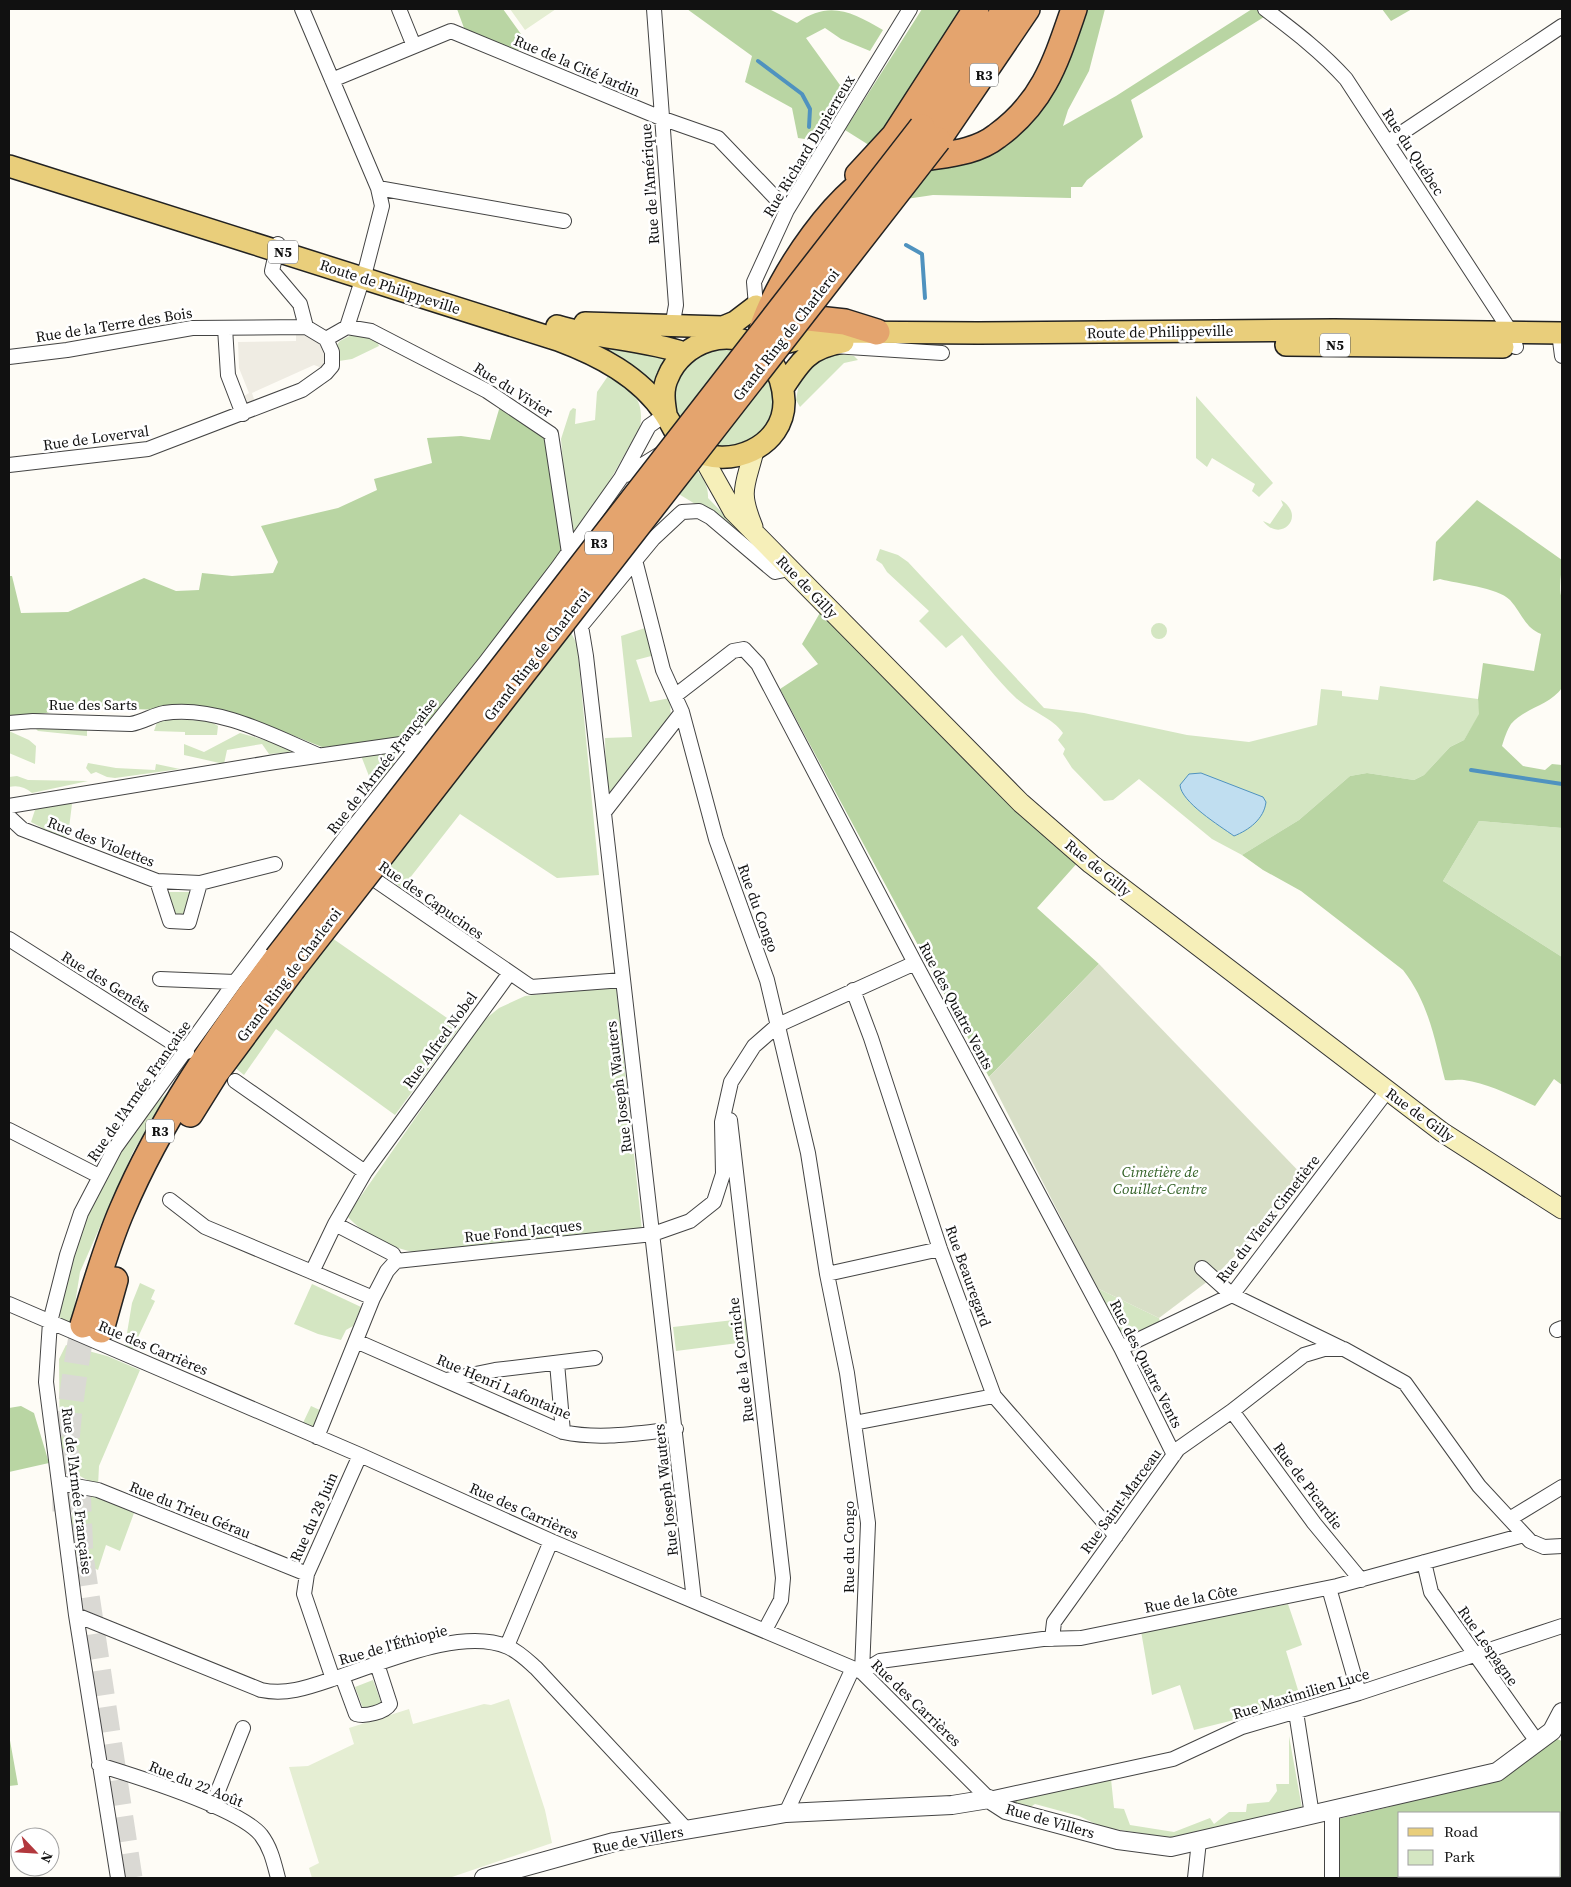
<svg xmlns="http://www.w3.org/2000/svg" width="1571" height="1887" font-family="'Source Serif 4',serif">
  <rect width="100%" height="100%" fill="#fefcf6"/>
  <path fill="#d4e6c2" d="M 355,333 L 377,341 L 379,346 L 352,359 L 339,361 L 335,347 L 340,341 Z
    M 594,343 L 672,358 L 659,393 Z
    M 719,348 L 736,348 L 765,365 L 777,395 L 769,427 L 742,448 L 708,447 L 682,425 L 676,410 L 675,392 L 680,376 L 690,362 L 703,353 Z
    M 837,353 L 854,356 L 858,360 L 844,363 L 800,407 L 796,400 L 800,377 L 815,358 Z
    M 608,376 C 631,389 645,398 640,427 L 604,491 L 574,532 L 568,523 L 561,439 L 570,411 L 573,408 L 576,409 L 575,424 L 595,420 L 597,392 Z
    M 1196,396 L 1273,483 L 1259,497 L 1252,491 L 1255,484 L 1212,458 L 1207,467 L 1196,458 Z
    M 683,458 C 696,469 709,480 708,498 L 740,531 L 677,493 Z
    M 1281,500 C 1307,516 1281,544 1263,521 L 1270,524 L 1283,505 Z
    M 880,549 L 898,555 L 908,562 L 1044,708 L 1084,713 L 1187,735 L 1249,742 L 1317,725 L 1321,689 L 1342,691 L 1342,696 L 1378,700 L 1380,686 L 1478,699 L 1480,714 L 1464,740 L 1450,747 L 1424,775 L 1414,780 L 1367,773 L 1350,776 L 1299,820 L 1242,855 L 1212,839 L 1139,779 L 1113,800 L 1104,801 L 1072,768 L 1063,754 L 1065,749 L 1058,740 L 1063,733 C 1053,718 1030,711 1016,698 C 996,679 979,656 962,635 L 946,648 L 919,621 L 929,611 L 887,572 L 882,564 L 876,560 Z
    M1151 631a8 8 0 1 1 16 0a8 8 0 1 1-16 0Z
    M 645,628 L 655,655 L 636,660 L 650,702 L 670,698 L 671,720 L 610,795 L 606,779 L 605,738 L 632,737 L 621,636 Z
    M 570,631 L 577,644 L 599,875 L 557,878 L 460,814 L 402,888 L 385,877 L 383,872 Z
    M 168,719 L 210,721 L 218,726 L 217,735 L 185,735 L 185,732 L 154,731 L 157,722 Z
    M 35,728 L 87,729 L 87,736 L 38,731 Z
    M 9,731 L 29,740 L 36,746 L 35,764 L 9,753 Z
    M 240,733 L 293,748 L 293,752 L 269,754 L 262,744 L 227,750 L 224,764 L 184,755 L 184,744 L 204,752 Z
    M 396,750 C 399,765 383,776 374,789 L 360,753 Z
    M 88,763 L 116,768 L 155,770 L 156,764 L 180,769 L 115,778 L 107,777 L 96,772 L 91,774 L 86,768 Z
    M 17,776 L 28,780 L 88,781 L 32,793 C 25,787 18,785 9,787 L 9,777 Z
    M 49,802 L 72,804 L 68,836 L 63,839 L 31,822 L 35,810 Z
    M 1479,821 L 1562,828 L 1562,957 L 1443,881 Z
    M 168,892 L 190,892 L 187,920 L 176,917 Z
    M 332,938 L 460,1027 L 395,1115 L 276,1029 L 244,1075 L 233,1066 Z
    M 616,986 L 642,1230 L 423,1254 C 394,1249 367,1238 347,1216 L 483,1021 L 499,1008 L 525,996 Z
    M 168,1092 L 133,1152 L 80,1272 L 72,1323 L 61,1322 C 57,1309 62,1297 65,1285 C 80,1219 118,1139 168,1092 Z
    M 140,1283 L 155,1290 L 151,1299 L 155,1301 L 132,1350 L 125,1345 L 132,1303 Z
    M 312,1284 L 361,1307 L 353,1326 L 346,1330 L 341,1340 L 318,1334 L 294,1324 Z
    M 1097,1288 L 1159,1318 L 1160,1322 L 1126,1337 L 1122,1336 Z
    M 751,1318 L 754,1341 L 676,1351 L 673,1327 Z
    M 66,1345 L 107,1356 L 140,1370 L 99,1466 L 98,1486 L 60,1465 L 59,1359 Z
    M 311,1406 L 322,1411 L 313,1431 L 302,1425 Z
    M 72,1494 L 97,1496 L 134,1513 L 120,1551 L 106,1545 L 98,1570 L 85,1564 L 80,1574 L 72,1524 Z
    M 1288,1604 L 1302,1645 L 1286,1651 L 1302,1703 L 1194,1730 L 1180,1685 L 1152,1695 L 1141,1631 Z
    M 373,1680 L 382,1705 L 364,1711 L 355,1687 Z
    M 1289,1736 L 1302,1808 L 1183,1840 L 1102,1827 L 1079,1816 L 1035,1804 L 1029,1808 L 1013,1803 L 1024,1796 L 1111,1779 L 1114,1808 L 1124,1809 L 1130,1825 L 1174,1832 L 1210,1818 L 1214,1824 L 1229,1812 L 1246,1812 L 1247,1804 L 1269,1802 L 1277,1791 L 1276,1784 L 1289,1784 Z"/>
  <path fill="#b9d5a3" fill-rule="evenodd" d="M 457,9 L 503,9 L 526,41 L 516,53 L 464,28 Z
    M 687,9 L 769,9 L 797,23 C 829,0 852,12 883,30 L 870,51 L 841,39 L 825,28 L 806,38 L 845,92 L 817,141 L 798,138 L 792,108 L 745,82 L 752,56 Z
    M 922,9 L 964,9 L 872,147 L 845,130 Z
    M 1083,9 L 1105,9 L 1089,71 L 1068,110 L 1063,126 L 1116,96 L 1252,9 L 1258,9 L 1264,17 L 1131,100 L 1143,137 L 1087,180 L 1082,187 L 1071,187 L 1071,198 L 933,195 L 906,199 L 932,165 L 989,152 Z
    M 1382,9 L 1412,9 L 1391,21 Z
    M 500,406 L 533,427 L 535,432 L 548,440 L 563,553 L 421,735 L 368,744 L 322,747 L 252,719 L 215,711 L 82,708 L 9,718 L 9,576 L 12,576 L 21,613 L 68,612 L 144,578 L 176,591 L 199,590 L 202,573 L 232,576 L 273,573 L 278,562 L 261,526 L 338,508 L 377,490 L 374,479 L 432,463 L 427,438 L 461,436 L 490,440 Z
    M 1477,500 L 1562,560 C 1562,573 1558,588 1562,599 L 1562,688 C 1550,705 1525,708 1511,724 C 1507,730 1504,739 1502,746 L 1523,766 L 1545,770 L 1552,764 L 1562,765 L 1562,828 L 1479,821 L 1443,881 L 1562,957 L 1562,1085 L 1554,1079 L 1535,1106 C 1513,1096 1489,1084 1464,1080 C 1458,1079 1452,1081 1445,1080 C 1435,1041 1429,1003 1403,970 L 1301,891 L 1263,870 L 1242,855 L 1299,820 L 1350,776 L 1367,773 L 1414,780 L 1424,775 L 1450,747 L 1464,740 L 1479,714 L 1478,699 L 1483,663 L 1534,671 L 1541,634 C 1525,628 1521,612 1510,600 C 1497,587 1458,584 1440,579 L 1433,581 L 1436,542 Z
    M 821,611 L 1079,861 L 1037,908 L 1099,964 L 989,1077 L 780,689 L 818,664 L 802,644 Z
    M 21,1406 L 34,1413 L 49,1463 L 9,1472 L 9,1408 Z
    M 9,1735 L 18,1785 L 9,1786 Z
    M 1557,1739 L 1562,1741 L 1562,1878 L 1328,1878 L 1325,1822 L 1389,1807 L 1520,1763 ZM 1400,1813 L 1560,1813 L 1560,1876 L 1400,1876 Z"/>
  <path fill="#d8dfc7" d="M 1099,964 L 1308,1181 L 1216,1275 L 1159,1318 L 1097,1288 L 989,1077 Z"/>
  <path fill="#e5eed3" d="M 510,9 L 556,9 L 525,30 Z
    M 509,1699 L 545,1810 L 552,1843 L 449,1878 L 312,1878 L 309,1868 L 319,1863 L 289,1767 L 308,1766 L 354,1744 L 349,1728 L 409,1709 L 413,1724 L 484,1704 L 491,1705 Z"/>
  <path fill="#efece3" d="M 296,327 L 326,339 L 332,366 L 322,368 L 314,365 L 252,393 L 255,402 L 243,414 L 241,398 L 249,393 L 239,368 L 238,342 L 296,341 Z"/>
  <path fill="#c0def0" stroke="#4f92bf" d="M 1201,773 L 1263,797 L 1266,802 C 1264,819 1249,830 1234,836 C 1220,826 1181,802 1180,785 L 1189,774 Z"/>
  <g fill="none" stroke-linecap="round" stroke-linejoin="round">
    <path stroke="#4f92bf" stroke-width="4" d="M 758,61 L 802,94 L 810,109 L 809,127
      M 906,245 L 922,254 L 925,298
      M 1471,770 L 1562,784"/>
    <path stroke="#dad9d4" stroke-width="25" stroke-dasharray="25 12" stroke-linecap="butt" d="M 78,1487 L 81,1556 L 130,1878
      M 65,1511 C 63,1449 72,1387 83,1325"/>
    <g stroke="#444" stroke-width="16">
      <path id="minor" d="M 302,9 L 378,188 L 382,206 L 366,268 L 347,327
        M 399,9 L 414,46
        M 654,9 L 676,305 L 672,327
        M 1265,9 C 1294,31 1322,52 1346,79 L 1511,332 L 1516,347
        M 332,80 L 451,31 L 661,118 L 718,138 L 787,210
        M 1388,142 L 1562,26
        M 378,188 L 564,221
        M 278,244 L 272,271 L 300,304 L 306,327
        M 756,306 L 754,282 L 787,210 L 910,9
        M 225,328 L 228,375 L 243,414
        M 1559,333 L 1562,356
        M 326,339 L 347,327 L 371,331 L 487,391 L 551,434 L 569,553
        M 833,346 L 942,353
        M 9,357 L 67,350 L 192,328 L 306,327 L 326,339 L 332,352 L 332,366 L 326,373 L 302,390 L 148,449 L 9,465
        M 626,475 L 665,451
        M 635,560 L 663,670 L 682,712 L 716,839 L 767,980 L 808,1153 L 827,1274 L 847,1373 L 868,1523 L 862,1672
        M 567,610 L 581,626 L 586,656 L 694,1600
        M 581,626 L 653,539 L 682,512 L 699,511 L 710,517 L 775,572 L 789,569
        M 676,695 L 733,651 L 744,649 L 758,664 L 915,963 L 1121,1348 L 1174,1455
        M 9,723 L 33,721 L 131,724 C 143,722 153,715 164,713 C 216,705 272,735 318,755
        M 9,806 L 275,762 L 422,741
        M 605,811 L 682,712
        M 9,817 L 22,829 L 157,881 L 200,883 L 275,864
        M 362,871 L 531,987 L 623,980
        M 157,881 L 170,921 L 189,922 L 200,883
        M 9,939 L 187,1052
        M 160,979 L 235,982
        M 853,990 L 871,1038 L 940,1249 L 994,1396 L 1116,1536
        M 235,1081 L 365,1172
        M 730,1120 L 783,1578 L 781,1600 L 765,1630
        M 9,1130 L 99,1176
        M 170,1200 L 205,1227 L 312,1272
        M 335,1224 L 365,1172 L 509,974
        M 396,1261 L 653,1234 L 690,1221 L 714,1202 L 723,1174 L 722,1122 L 731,1082 L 754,1046 L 778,1025 L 915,963
        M 1202,1268 L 1232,1295 L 1341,1348
        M 827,1274 L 940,1249
        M 9,1304 L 360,1455 L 551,1541 L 862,1672 L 989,1799 L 1173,1759 L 1242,1727 L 1359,1693 L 1562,1626
        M 1557,1330 L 1562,1328
        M 356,1341 L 563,1432 C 600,1440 638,1433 676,1429
        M 1121,1348 L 1232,1295 L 1387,1091
        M 557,1363 L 563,1432
        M 446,1380 L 495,1370 L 595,1358
        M 1232,1411 L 1314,1523 L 1361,1580
        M 854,1423 L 994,1396
        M 317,1437 L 373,1298 L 387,1271 L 396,1261 L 393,1254 L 335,1224 L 312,1272 L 373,1298
        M 59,1483 L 98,1490 L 307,1574
        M 1511,1518 L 1562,1487
        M 1424,1562 L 1431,1592 L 1538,1743
        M 1329,1588 L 1359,1693
        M 76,1615 L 261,1690 C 290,1696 314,1685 342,1676 C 387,1661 463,1627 508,1647 C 519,1652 527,1660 536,1668 L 687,1830
        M 1052,1639 L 1054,1622 L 1178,1449 L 1232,1411 L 1304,1355 L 1324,1349 L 1344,1349 L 1405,1383 L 1479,1486 L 1530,1541 L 1544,1547 L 1562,1546
        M 507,1646 L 551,1541
        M 862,1672 L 880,1661 L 1043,1639 L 1081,1638 L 1337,1586 L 1524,1535
        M 342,1676 L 356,1714 C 365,1717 385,1712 390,1704 L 377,1664
        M 333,1679 L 304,1594 L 307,1574 L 360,1455
        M 1296,1712 L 1312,1815
        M 99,1765 C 135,1776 239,1808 261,1835 C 271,1848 274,1863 278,1878
        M 212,1806 L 243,1728
        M 786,1813 L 853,1668
        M 118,1878 L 76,1615 L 46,1382 L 50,1322 L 67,1255 L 81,1213 L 115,1148 L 235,982 L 347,835 L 484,664 L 558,567 L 621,478 L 649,426 L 666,414
        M 1195,1878 L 1199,1841
        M 1332,1878 L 1332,1810"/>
    </g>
    <g stroke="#444" stroke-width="20">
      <path id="tertiary" d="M 484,1878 L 614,1842 L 786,1813 L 952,1805 L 989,1799 L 1006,1810 L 1118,1840 L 1171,1847 L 1497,1772 L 1552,1731 L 1562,1712"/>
    </g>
    <g stroke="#333" stroke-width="21">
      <path id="secondary" d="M 701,454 L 733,511 L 1021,803 L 1091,864 L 1442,1132 L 1562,1209
        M 753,527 C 738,490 745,487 754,451"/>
    </g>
    <g stroke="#222" stroke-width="24">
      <path id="primary" d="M 9,166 L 558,340 C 598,355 640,376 665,414 C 674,427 677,441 692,449 C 728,471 785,447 784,401 C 783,381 777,365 762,351 C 731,324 682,342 668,377 C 662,389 664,402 666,414
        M 585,323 L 723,327 L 735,322 L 756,306
        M 557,326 C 599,339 643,339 684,353
        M 1286,345 L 1503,347
        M 772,346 L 827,332 L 978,333 L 1334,330 L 1562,333
        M 783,388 C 801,360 809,348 843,342"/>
    </g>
    <g stroke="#222" stroke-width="28">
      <path id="motorway" d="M 922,127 L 980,47 L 1005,9
        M 938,140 L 1027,9
        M 858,175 L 894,136 L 976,9
        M 783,311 L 799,317 L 845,322 L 877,332
        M 762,329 C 779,277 839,185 892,166 C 925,153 968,159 997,136 C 1044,102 1056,61 1074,9
        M 190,1114 L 215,1074 L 292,970
        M 83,1325 C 95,1287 106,1247 122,1210 C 161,1118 218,1037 277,958
        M 101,1330 L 115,1280"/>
    </g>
    <use href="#minor" stroke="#fff" stroke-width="14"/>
    <use href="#tertiary" stroke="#fff" stroke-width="18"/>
    <use href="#secondary" stroke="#f6efb9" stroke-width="19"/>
    <use href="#primary" stroke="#e9ce7b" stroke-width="21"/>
    <use href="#motorway" stroke="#e4a46e" stroke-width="25"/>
    <g stroke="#222" stroke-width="28" stroke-linecap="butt">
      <path id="motorway-bridge" d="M 277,958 L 922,127
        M 292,970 L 938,140"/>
    </g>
    <use href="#motorway-bridge" stroke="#e4a46e" stroke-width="25"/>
  </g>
  <g text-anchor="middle" stroke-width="5" stroke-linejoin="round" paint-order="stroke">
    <g fill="#fff" stroke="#585858" stroke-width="1">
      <rect x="970" y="63.5" width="28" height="23" rx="4"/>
      <rect x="268" y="240.5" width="30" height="23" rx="4"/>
      <rect x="1320" y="333.5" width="30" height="23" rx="4"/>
      <rect x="585" y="531.5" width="28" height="23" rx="4"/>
      <rect x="146" y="1119.5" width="28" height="23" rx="4"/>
    </g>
    <g font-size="14" font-weight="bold" fill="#111">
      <text x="984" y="80">R3</text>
      <text x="283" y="257">N5</text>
      <text x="1335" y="350">N5</text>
      <text x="599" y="548">R3</text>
      <text x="160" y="1136">R3</text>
    </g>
    <g font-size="15" fill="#111" stroke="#fff">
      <text transform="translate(577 66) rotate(23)" y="5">Rue de la Cité Jardin</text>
      <text transform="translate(809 146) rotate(-59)" y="5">Rue Richard Dupierreux</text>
      <text transform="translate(1413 152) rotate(57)" y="5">Rue du Québec</text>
      <text transform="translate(650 184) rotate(-94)" y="5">Rue de l'Amérique</text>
      <text transform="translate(390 287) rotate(18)" y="5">Route de Philippeville</text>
      <text transform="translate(114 325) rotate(-9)" y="5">Rue de la Terre des Bois</text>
      <text transform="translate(1160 332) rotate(-1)" y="5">Route de Philippeville</text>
      <text transform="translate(786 335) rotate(-52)" y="5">Grand Ring de Charleroi</text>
      <text transform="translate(513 390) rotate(32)" y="5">Rue du Vivier</text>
      <text transform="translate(96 438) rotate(-8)" y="5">Rue de Loverval</text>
      <text transform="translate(807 587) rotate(46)" y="5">Rue de Gilly</text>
      <text transform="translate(537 655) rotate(-52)" y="5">Grand Ring de Charleroi</text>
      <text x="93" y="710">Rue des Sarts</text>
      <text transform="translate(382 766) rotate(-52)" y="5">Rue de l'Armée Française</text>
      <text transform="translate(101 842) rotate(21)" y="5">Rue des Violettes</text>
      <text transform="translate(1098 868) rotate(39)" y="5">Rue de Gilly</text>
      <text transform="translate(431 900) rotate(35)" y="5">Rue des Capucines</text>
      <text transform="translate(758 908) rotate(70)" y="5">Rue du Congo</text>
      <text transform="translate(289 975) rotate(-53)" y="5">Grand Ring de Charleroi</text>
      <text transform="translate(106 982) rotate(32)" y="5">Rue des Genêts</text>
      <text transform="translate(956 1006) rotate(62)" y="5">Rue des Quatre Vents</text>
      <text transform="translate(440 1040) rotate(-54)" y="5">Rue Alfred Nobel</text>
      <text transform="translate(619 1087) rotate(-97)" y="5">Rue Joseph Wauters</text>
      <text transform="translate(139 1091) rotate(-55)" y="5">Rue de l'Armée Française</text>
      <text transform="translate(1420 1115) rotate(36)" y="5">Rue de Gilly</text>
      <text transform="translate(1268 1219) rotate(-52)" y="5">Rue du Vieux Cimetière</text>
      <text transform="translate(523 1231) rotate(-6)" y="5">Rue Fond Jacques</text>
      <text transform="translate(968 1276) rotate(70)" y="5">Rue Beauregard</text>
      <text transform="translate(153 1348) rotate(23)" y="5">Rue des Carrières</text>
      <text transform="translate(741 1360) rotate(-97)" y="5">Rue de la Corniche</text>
      <text transform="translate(1146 1364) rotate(63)" y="5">Rue des Quatre Vents</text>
      <text transform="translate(504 1387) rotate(23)" y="5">Rue Henri Lafontaine</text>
      <text transform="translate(1308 1486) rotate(53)" y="5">Rue de Picardie</text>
      <text transform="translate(666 1490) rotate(-96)" y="5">Rue Joseph Wauters</text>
      <text transform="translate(77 1491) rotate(83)" y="5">Rue de l'Armée Française</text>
      <text transform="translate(1121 1501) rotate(-54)" y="5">Rue Saint-Marceau</text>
      <text transform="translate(190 1510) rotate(22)" y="5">Rue du Trieu Gérau</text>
      <text transform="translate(524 1511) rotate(24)" y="5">Rue des Carrières</text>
      <text transform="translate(314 1517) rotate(-66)" y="5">Rue du 28 Juin</text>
      <text transform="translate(849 1547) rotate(-90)" y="5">Rue du Congo</text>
      <text transform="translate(1191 1599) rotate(-11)" y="5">Rue de la Côte</text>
      <text transform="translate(393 1645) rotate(-16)" y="5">Rue de l'Éthiopie</text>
      <text transform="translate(1488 1646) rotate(55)" y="5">Rue Lespagne</text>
      <text transform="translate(1301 1694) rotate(-17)" y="5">Rue Maximilien Luce</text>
      <text transform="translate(916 1703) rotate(44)" y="5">Rue des Carrières</text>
      <text transform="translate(196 1784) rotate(22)" y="5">Rue du 22 Août</text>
      <text transform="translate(1050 1821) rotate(16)" y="5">Rue de Villers</text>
      <text transform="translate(638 1840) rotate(-11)" y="5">Rue de Villers</text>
    </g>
    <g font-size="15" font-style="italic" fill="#336227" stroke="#fff">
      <text x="1160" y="1177">Cimetière de<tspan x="1160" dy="17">Couillet-Centre</tspan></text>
    </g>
  </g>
  <rect width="1571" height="1887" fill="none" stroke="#111111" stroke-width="20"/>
  <rect x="1398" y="1812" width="162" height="65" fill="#ffffff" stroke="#a0a0a0"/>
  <rect x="1408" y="1828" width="25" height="8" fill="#e9ce7b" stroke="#a0a0a0"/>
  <text x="1444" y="1837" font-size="15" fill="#111111">Road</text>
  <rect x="1408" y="1850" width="25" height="15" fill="#d4e6c2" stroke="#a0a0a0"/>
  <text x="1444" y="1862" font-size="15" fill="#111111">Park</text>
  <g transform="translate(35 1852) rotate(115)"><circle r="24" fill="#ffffff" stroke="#a0a0a0"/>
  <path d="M0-4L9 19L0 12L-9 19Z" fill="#b2383d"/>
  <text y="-8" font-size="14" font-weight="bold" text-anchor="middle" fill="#111111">N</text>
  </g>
</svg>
